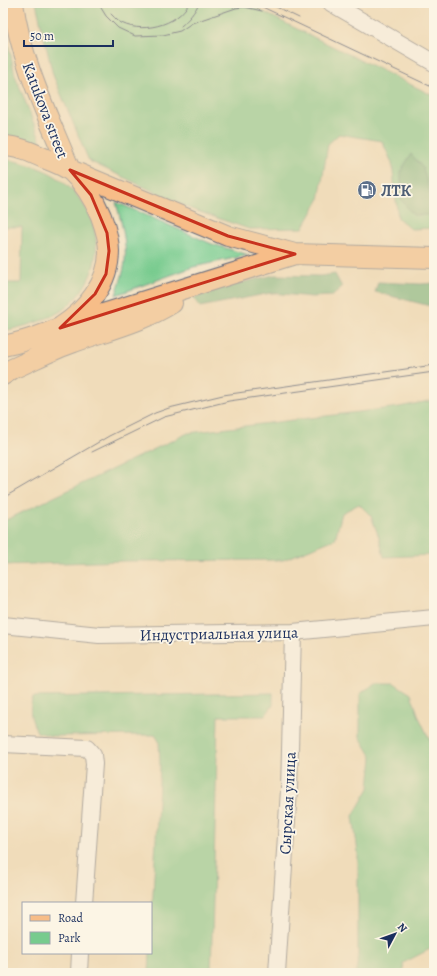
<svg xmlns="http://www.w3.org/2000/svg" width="437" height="976" font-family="Alegreya,serif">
  <rect width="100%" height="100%" fill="#fcf5e5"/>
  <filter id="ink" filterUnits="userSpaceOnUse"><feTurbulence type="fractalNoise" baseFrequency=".025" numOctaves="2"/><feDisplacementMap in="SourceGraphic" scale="8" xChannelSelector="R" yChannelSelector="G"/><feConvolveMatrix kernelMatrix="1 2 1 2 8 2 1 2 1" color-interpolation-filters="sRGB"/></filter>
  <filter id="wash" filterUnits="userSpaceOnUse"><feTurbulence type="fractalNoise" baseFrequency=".012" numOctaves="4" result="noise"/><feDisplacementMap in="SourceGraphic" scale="16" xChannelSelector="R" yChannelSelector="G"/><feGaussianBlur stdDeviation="0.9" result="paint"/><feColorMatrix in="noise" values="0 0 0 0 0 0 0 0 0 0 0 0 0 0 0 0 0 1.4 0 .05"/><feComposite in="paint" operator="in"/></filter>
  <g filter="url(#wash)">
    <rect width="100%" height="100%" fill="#f0dcba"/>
    <path fill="#77cb8e" stroke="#497d76" d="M 36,3 L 246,3 L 291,26 L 434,96 L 434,228 L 411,229 L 398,218 L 392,163 L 382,141 L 339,134 L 328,144 L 319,200 L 303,228 L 249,229 L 191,209 L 89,161 L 53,75 Z
      M 3,18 L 15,75 L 46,155 L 3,142 Z
      M 3,159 C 18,161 43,168 55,176 C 87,197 105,234 92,271 C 86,287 75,302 61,311 C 43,322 22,327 3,331 L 3,283 L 21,283 L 22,227 L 3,227 Z
      M 116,202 L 212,244 L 249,255 L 193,267 L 116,295 C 119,284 124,273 125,261 C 127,242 121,221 116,202 Z
      M 434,400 L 434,555 L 384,557 L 379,537 L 371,516 L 359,504 L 342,513 L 335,539 L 283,560 L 125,561 L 3,565 L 4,521 L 188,433 L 399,407 Z
      M 375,683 L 394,683 L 411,694 L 419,717 L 434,749 L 434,947 L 403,963 L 404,973 L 356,973 L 358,957 L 358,853 L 353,816 L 369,788 L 372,757 L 360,737 L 360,694 Z
      M 273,693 L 273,705 L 265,716 L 218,716 L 211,973 L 149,973 L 150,953 L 151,953 L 151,931 L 160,766 L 159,741 L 155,735 L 51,736 L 37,732 C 31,719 28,712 33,697 Z"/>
    <path fill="#61af79" stroke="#3e6f6c" d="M 411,154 L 423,168 L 431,197 L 434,197 L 434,215 L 413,215 L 401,199 L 401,171 Z
      M 335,274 L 342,287 L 333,296 L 312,297 L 271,293 L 200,307 L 193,298 L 227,286 L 274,275 L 320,276 Z
      M 378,282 L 421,284 L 434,283 L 434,307 L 375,292 Z"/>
  </g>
  <g filter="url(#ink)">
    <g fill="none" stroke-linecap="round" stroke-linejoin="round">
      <g stroke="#666c7e" stroke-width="18">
        <path id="minor" d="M 331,3 L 434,63
          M 3,625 L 99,635 L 293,632 L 434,618
          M 3,744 L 87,748 L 93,755 L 94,764 L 84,903
          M 79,973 L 80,953
          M 277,973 L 289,790 L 293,632"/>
      </g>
      <g stroke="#666c7e" stroke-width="22">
        <path id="major" d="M 13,3 C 21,62 48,116 70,170
          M 3,146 C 18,146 33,153 46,159 C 54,162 64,166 71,171 C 84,183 94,199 101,216 C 105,227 109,239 109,251 C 109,283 86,311 61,327 C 56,330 51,331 47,333 C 32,339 18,343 3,346
          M 70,170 L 228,236 L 295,254 L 434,258
          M 68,325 L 295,254
          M 3,375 L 12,369 C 33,360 53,349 74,342 C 107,330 142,322 172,303"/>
      </g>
      <use href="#minor" stroke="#fff" stroke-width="16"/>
      <use href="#major" stroke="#f7bd88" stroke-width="20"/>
      <path stroke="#1b2f5e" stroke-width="1" d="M 98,3 L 106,16 L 118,28 L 135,36 L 163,35 L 180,31 L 192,23 L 236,8 L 244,7 L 262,11
        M 254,3 L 434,88
        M 268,3 L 299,18
        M 111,14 C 113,16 116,19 118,21 C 139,35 178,26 189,3
        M 181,26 C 189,19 195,12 199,3
        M 92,452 L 164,417 L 229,401 L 434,372
        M 3,498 L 109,436 L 155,413 L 169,408 L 223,395 L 434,365"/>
    </g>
  </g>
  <path d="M0 0H437V976H0ZM 70,170 L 228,236 L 295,254 L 60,328 L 95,294 L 106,274 L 109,251 L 107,233 L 91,195 Z" fill="#f0dcba" fill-opacity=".55" fill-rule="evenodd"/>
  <path fill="none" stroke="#c8321e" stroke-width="3" stroke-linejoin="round" d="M 70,170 L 228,236 L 295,254 L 60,328 L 95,294 L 106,274 L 109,251 L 107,233 L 91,195 Z"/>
  <defs>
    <g id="fuel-disc" transform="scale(1)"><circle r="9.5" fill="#5c6f8a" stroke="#fcf5e5"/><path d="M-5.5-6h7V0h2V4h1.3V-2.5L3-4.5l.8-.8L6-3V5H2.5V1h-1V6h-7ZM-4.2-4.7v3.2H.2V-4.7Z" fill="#fff"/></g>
  </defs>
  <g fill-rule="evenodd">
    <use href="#fuel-disc" x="367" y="190"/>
  </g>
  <g text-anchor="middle" stroke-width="3.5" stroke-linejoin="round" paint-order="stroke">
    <g font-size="16" fill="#1b2f5e" stroke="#fcf5e5">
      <text transform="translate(46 110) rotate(69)" y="6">Katukova street</text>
      <text transform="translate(219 633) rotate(-1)" y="6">Индустриальная улица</text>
      <text transform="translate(287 803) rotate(-87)" y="6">Сырская улица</text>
    </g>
    <g font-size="16" font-weight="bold" fill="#4e5e75" stroke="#fcf5e5" text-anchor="start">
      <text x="381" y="196">ЛТК</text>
    </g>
  </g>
  <rect width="437" height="976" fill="none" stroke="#fcf5e5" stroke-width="16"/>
  <rect x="22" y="902" width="130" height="52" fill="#fcf5e5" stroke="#a2a6af"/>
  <rect x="30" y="915" width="20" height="6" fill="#f7bd88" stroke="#a2a6af"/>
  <text x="58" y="922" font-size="12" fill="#1b2f5e">Road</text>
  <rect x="30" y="932" width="20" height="12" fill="#77cb8e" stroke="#a2a6af"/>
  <text x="58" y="942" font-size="12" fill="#1b2f5e">Park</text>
  <g transform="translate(395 934) rotate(49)" stroke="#fcf5e5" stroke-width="3" paint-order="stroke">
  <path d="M0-3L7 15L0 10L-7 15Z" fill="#1b2f5e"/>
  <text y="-6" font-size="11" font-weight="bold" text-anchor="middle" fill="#1b2f5e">N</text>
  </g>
  <path d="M24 40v6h89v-6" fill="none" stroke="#1b2f5e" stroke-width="2"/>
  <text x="30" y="40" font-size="12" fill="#1b2f5e" stroke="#fcf5e5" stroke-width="3" paint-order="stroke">50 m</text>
</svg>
